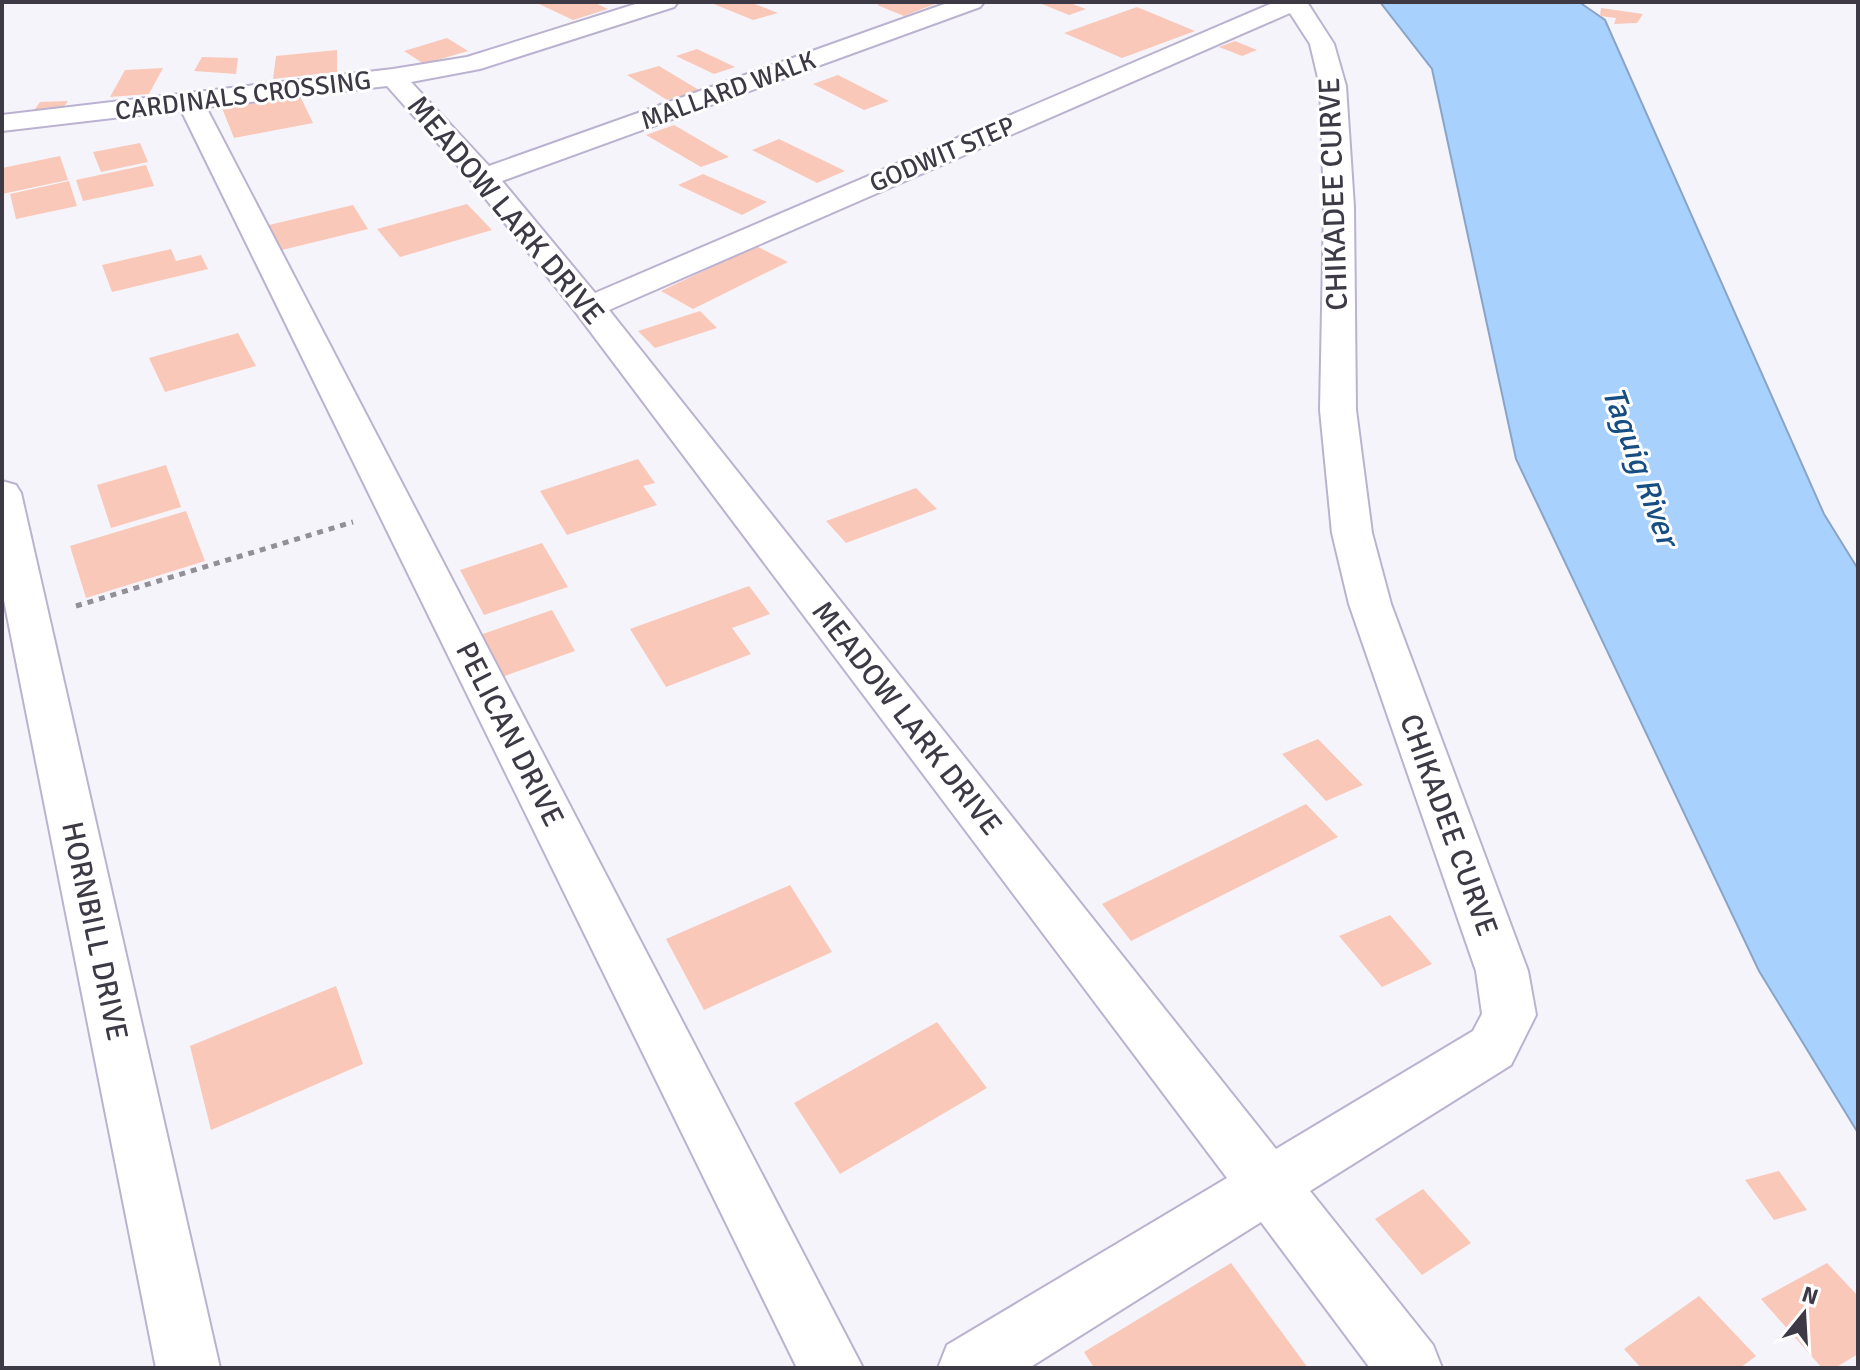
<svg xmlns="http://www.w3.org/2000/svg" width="1860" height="1370" font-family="Signika,sans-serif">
  <rect width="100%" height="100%" fill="#f6f4fb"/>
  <path fill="#a9d1fd" stroke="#89a4c6" stroke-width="2" d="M 1380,2 L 1579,2 L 1605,20 L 1824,514 L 1858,569 L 1858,1133 L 1759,971 L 1516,459 L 1432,69 Z"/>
  <path fill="#f9c8b8" d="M 544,2 L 593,2 L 608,9 L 573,20 L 539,4 Z
    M 709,2 L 750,2 L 778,13 L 753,20 Z
    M 885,2 L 940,2 L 904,16 L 877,5 Z
    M 1037,2 L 1067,2 L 1086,9 L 1069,15 Z
    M 1137,7 L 1195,31 L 1122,58 L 1064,33 Z
    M 1601,8 L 1643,14 L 1637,23 L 1614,24 L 1616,18 L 1600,16 Z
    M 447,38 L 468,51 L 424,64 L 404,51 Z
    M 1235,41 L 1257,50 L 1242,56 L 1219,47 Z
    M 697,49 L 735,67 L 714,74 L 676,56 Z
    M 337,50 L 337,72 L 273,79 L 276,56 Z
    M 202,57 L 238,58 L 236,74 L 194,71 Z
    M 659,66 L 699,90 L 667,100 L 627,75 Z
    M 163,68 L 149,94 L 110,97 L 125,70 Z
    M 838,75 L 889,101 L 864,110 L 813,84 Z
    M 299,94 L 313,123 L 234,138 L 222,108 Z
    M 68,101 L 60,112 L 32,113 L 40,102 Z
    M 674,125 L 729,157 L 701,167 L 646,135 Z
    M 779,139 L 845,171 L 817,183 L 752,150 Z
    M 140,143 L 148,162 L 101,172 L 93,152 Z
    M 60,156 L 68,180 L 2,194 L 2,168 Z
    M 146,165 L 154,186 L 83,201 L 76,180 Z
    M 703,174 L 767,202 L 742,215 L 678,185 Z
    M 69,181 L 77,206 L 16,219 L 10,194 Z
    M 467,204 L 492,230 L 400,257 L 377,229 Z
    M 353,205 L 368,229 L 282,250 L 269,225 Z
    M 756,246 L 788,262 L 693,309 L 661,291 Z
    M 171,249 L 176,261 L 201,255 L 208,269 L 112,292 L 102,265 Z
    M 700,311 L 717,328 L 655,348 L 638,331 Z
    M 238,333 L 256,366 L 165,392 L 149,358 Z
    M 638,459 L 655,483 L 643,486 L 657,505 L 567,535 L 540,491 Z
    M 166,465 L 181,507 L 111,528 L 97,485 Z
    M 916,488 L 937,509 L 846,543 L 826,521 Z
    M 186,511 L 205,561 L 86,598 L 70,546 Z
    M 542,543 L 568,587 L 484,615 L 460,570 Z
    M 749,586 L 770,614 L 732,628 L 751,654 L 666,687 L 630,629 Z
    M 552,610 L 575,651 L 502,677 L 480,635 Z
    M 1318,739 L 1363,785 L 1326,801 L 1282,754 Z
    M 1306,804 L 1338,837 L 1131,941 L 1102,904 Z
    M 790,885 L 832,952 L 704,1010 L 666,939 Z
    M 1390,915 L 1432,964 L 1382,987 L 1339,936 Z
    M 336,986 L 363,1064 L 211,1130 L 190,1046 Z
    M 937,1022 L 987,1088 L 840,1174 L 794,1103 Z
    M 1779,1171 L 1807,1210 L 1774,1220 L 1745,1180 Z
    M 1423,1189 L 1471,1243 L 1422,1275 L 1375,1219 Z
    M 1231,1263 L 1308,1368 L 1094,1368 L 1084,1352 Z
    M 1827,1263 L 1858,1296 L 1858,1354 L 1835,1368 L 1822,1368 L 1761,1299 Z
    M 1699,1296 L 1756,1356 L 1740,1368 L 1641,1368 L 1624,1349 Z"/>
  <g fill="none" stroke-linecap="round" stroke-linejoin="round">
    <g stroke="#bbb2d0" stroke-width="4">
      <path id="minor" d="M 642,2 L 678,2 L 674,7 L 480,69 L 411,82 L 489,166 L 950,2 L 984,2 L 980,7 L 502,181 L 595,293 L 1275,2 L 1307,2 L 1334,44 L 1346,86 L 1354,207 L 1356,410 L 1372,533 L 1391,604 L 1528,971 L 1536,1015 L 1511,1065 L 1310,1191 L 1433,1345 L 1442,1368 L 1370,1368 L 1261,1222 L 1029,1368 L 938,1368 L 947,1345 L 1227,1178 L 577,314 L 474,184 L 387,86 L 206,107 L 863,1368 L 797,1368 L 181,110 L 2,131 L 2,115 L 393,69 L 467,57 ZM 1290,13 L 1310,44 L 1320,86 L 1324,207 L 1320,410 L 1332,533 L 1349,604 L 1476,971 L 1482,1014 L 1473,1031 L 1276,1149 L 609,310 Z
        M 2,481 L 16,485 L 21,493 L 220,1368 L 156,1368 L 2,590 Z"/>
    </g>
    <path stroke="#928f99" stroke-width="5" stroke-dasharray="6 6" stroke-linecap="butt" d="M 76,606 L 353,522"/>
    <use href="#minor" fill="#fff" fill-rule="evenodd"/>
  </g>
  <g text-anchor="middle" stroke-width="6" stroke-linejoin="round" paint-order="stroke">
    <g font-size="26" fill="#3d3a46" stroke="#fff">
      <text transform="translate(728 90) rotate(-20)" y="9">MALLARD WALK</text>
      <text transform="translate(243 95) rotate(-7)" y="9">CARDINALS CROSSING</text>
      <text transform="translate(942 154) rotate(-23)" y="9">GODWIT STEP</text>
    </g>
    <g font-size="30" fill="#3d3a46" stroke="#fff">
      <text transform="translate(1333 194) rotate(-92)" y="10">CHIKADEE CURVE</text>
      <text transform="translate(506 210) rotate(50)" y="10">MEADOW LARK DRIVE</text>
      <text transform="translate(907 718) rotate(52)" y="10">MEADOW LARK DRIVE</text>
      <text transform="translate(510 734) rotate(63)" y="10">PELICAN DRIVE</text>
      <text transform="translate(1449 825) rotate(70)" y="10">CHIKADEE CURVE</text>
      <text transform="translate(95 931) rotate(78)" y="10">HORNBILL DRIVE</text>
    </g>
    <g font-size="32" font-style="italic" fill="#164d83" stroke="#fff">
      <text transform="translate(1641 466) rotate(70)" y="11">Taguig River</text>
    </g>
  </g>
  <rect width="1860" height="1370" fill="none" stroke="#3d3a46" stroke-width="8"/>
  <g transform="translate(1804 1314) rotate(18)" stroke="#ffffff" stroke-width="6" paint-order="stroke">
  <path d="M0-6L14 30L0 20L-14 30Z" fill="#3d3a46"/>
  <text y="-12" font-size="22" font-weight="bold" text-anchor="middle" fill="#3d3a46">N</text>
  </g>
</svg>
